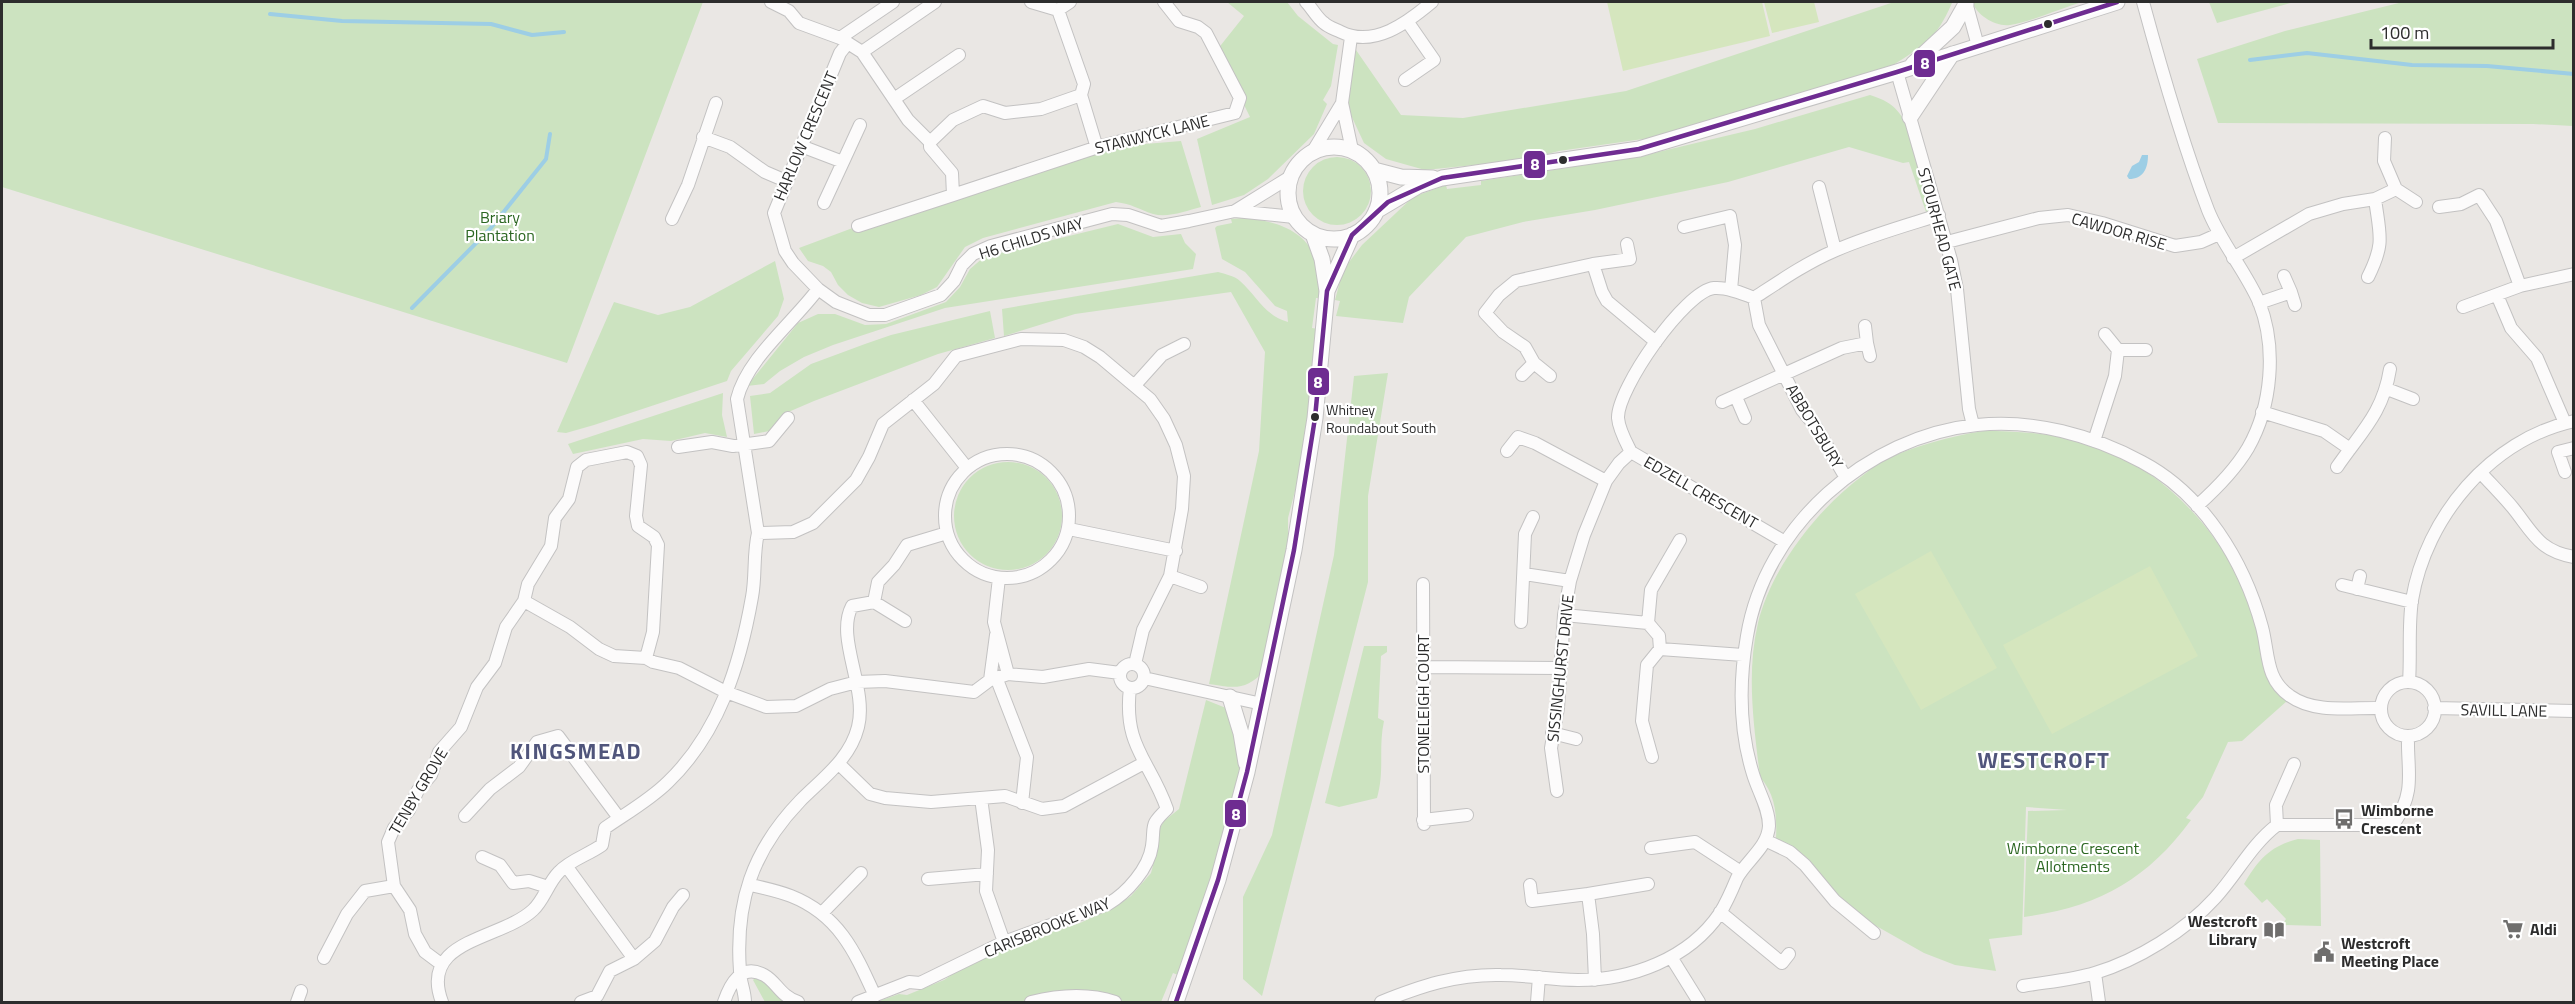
<svg xmlns="http://www.w3.org/2000/svg" width="2575" height="1004" font-family="'Titillium Web',sans-serif">
  <rect width="100%" height="100%" fill="#eae7e4"/>
  <path fill="#cce3c0" d="M 2,2 L 703,2 L 567,363 L 2,187 Z
    M 1227,2 L 1287,2 L 1298,16 L 1333,44 L 1338,45 L 1331,86 L 1323,100 L 1327,104 L 1314,134 L 1268,179 L 1244,195 L 1212,205 L 1197,139 L 1250,117 L 1217,50 L 1244,16 Z
    M 1894,2 L 1952,3 C 1936,40 1923,46 1890,67 L 1650,138 L 1559,151 L 1524,160 L 1425,170 L 1386,159 L 1364,143 L 1349,111 L 1349,87 L 1356,50 L 1401,115 L 1463,118 L 1626,91 Z
    M 1972,2 L 2082,2 C 2061,8 2031,22 2010,25 C 1995,27 1977,15 1972,2 Z
    M 2209,2 L 2294,2 L 2217,23 Z
    M 2403,2 L 2573,2 L 2573,126 L 2533,124 L 2218,123 L 2197,59 L 2285,31 Z
    M 1870,95 C 1886,100 1895,105 1904,120 L 1933,205 L 1927,215 L 1909,162 L 1903,163 L 1849,147 L 1728,182 L 1595,210 L 1523,222 L 1466,237 L 1409,297 L 1403,323 L 1336,316 L 1340,301 L 1335,300 L 1343,270 L 1362,245 L 1413,197 L 1446,185 L 1447,189 L 1481,185 L 1481,181 L 1637,157 L 1755,129 Z
    M 1181,141 L 1201,207 C 1186,211 1168,218 1153,214 C 1138,209 1132,204 1116,202 L 983,238 L 965,247 L 937,287 L 921,295 L 879,307 L 862,303 L 848,295 L 838,285 L 831,272 L 823,266 L 808,261 L 799,248 L 858,226 L 1097,148 Z
    M1303 191a34 34 0 1 1 68 0a34 34 0 1 1-68 0Z
    M 1243,218 C 1272,220 1307,229 1316,261 C 1319,273 1319,286 1321,298 L 1316,298 L 1312,328 L 1318,329 L 1303,460 L 1288,518 L 1288,557 L 1265,670 C 1246,691 1235,688 1209,684 L 1259,451 L 1265,352 L 1231,292 L 1075,314 L 1004,336 L 1002,309 L 1218,272 C 1225,274 1235,276 1240,281 C 1256,295 1265,316 1288,322 L 1287,311 L 1275,306 L 1245,272 L 1222,259 L 1215,228 L 1217,226 L 1232,223 L 1231,219 Z
    M 1118,224 L 1153,237 L 1181,234 L 1185,243 L 1196,254 L 1193,269 L 945,308 L 833,345 L 804,357 L 780,371 L 764,384 L 747,386 L 798,323 L 818,314 L 835,314 L 865,325 L 886,324 L 946,302 L 960,287 L 970,269 L 984,257 Z
    M 775,261 L 784,299 L 778,316 L 731,371 L 727,381 L 594,425 L 566,433 L 557,432 L 614,302 L 658,315 L 690,307 Z
    M 990,311 L 995,338 L 938,354 L 814,401 L 786,413 L 778,425 L 769,431 L 754,434 L 750,396 L 770,393 L 811,364 L 865,344 L 891,335 Z
    M 1388,373 L 1368,496 L 1368,582 L 1262,996 L 1243,979 L 1243,897 L 1272,835 L 1334,555 L 1354,376 Z
    M 723,393 L 722,415 L 727,437 L 705,433 L 671,441 L 643,439 L 573,454 L 568,444 Z
    M 1984,431 C 2022,431 2065,434 2101,448 C 2175,476 2233,548 2258,622 C 2269,655 2257,675 2287,701 L 2242,741 L 2228,742 L 2203,797 L 2186,818 L 2191,820 C 2147,880 2098,907 2024,917 L 2028,811 L 2067,810 L 2026,807 L 2022,935 L 1989,939 L 1996,971 L 1955,965 L 1924,953 L 1871,923 L 1839,898 L 1806,857 L 1776,839 C 1777,816 1776,795 1760,777 C 1754,726 1746,674 1758,623 C 1771,568 1818,509 1862,476 C 1869,471 1876,464 1884,460 C 1915,446 1950,436 1984,431 Z
    M954 516a54 54 0 1 1 108 0a54 54 0 1 1-108 0Z
    M 1364,646 L 1387,646 L 1387,652 L 1381,656 L 1378,718 L 1384,721 C 1378,749 1385,770 1377,798 L 1339,807 L 1325,803 Z
    M 1206,700 L 1226,708 C 1230,718 1236,728 1238,738 C 1250,790 1197,922 1178,975 L 1173,973 L 1161,1002 L 1125,1002 L 1102,995 L 1028,1000 L 1018,1002 L 876,1002 L 899,994 L 907,995 L 944,980 L 965,966 L 1064,926 L 1068,927 L 1080,923 L 1118,905 L 1131,896 L 1151,873 L 1158,847 L 1157,833 L 1164,821 L 1179,809 Z
    M 2298,839 L 2320,840 L 2321,926 L 2282,925 L 2286,919 L 2267,899 L 2262,903 L 2244,884 C 2258,860 2270,846 2298,839 Z
    M 755,978 L 761,978 L 787,1002 L 765,1002 L 753,980 Z"/>
  <path fill="#d5e6be" d="M 1607,2 L 1762,2 L 1770,36 L 1623,71 Z
    M 1764,2 L 1814,2 L 1819,22 L 1772,33 Z
    M 1931,551 L 1997,668 L 1921,710 L 1855,594 Z
    M 2150,566 L 2198,656 L 2052,734 L 2003,645 Z"/>
  <path fill="#9dcee5" d="M 2142,155 L 2148,155 C 2148,169 2143,179 2129,179 L 2127,176 L 2132,166 L 2139,162 Z"/>
  <g fill="none" stroke-linecap="round" stroke-linejoin="round">
    <path stroke="#9dcee5" stroke-width="4" d="M 270,14 L 342,21 L 491,24 L 532,35 L 564,32
      M 2250,60 L 2307,53 L 2412,65 L 2487,66 L 2574,74
      M 412,308 L 490,229 L 546,159 L 550,134"/>
    <g stroke="#c3c2c2" stroke-width="14">
      <path id="minor" d="M 771,2 L 789,11 L 799,23 L 840,38 L 862,52 L 908,120 L 930,142 L 953,120 L 983,106 L 1005,113 L 1041,109 L 1081,95 L 1084,84 L 1058,10
        M 1031,2 L 1058,10 L 1070,2
        M 1306,2 C 1312,8 1317,18 1324,23 C 1328,27 1335,29 1341,32 C 1374,48 1407,23 1432,2
        M 1966,2 L 1978,46
        M 2143,2 C 2162,72 2182,142 2208,210 C 2221,243 2245,270 2259,302 C 2277,347 2272,406 2248,448 C 2235,470 2216,489 2197,506
        M 1351,37 L 1342,103 L 1352,150
        M 840,38 L 893,2
        M 847,44 L 840,53 L 774,213 L 785,251 L 793,263 L 818,289 L 836,302 L 869,315 L 885,315 L 941,295 L 954,281 L 962,265 L 973,254 L 991,246 L 1112,214 L 1128,215 L 1161,226 L 1189,221 L 1235,211 L 1290,177
        M 862,52 L 935,2
        M 1897,72 L 1951,260 L 1957,289 L 1969,409 L 1973,425
        M 1405,80 L 1434,60 L 1407,21
        M 1081,95 L 1097,148
        M 894,99 L 959,55
        M 703,137 L 730,147 L 765,172 L 786,181
        M 2385,138 L 2384,161 L 2396,189
        M 930,142 L 930,147 L 952,173 L 953,195 L 1101,146 L 1235,113 L 1240,98 L 1206,33 L 1198,27 L 1179,21 L 1164,2
        M 801,146 L 843,162 L 860,125
        M 1313,151 L 1342,103
        M 1819,187 L 1835,250
        M 824,203 L 843,162
        M 2439,207 L 2461,204 L 2479,195 L 2496,221 L 2520,286
        M 1235,211 L 1294,217
        M 672,219 L 688,185 L 716,103
        M 858,226 L 953,195
        M 1684,227 L 1730,216 L 1735,245 L 1731,290
        M 1947,242 L 2039,218 L 2068,215 L 2102,223 L 2175,246 L 2201,242 L 2219,234
        M 2233,258 L 2309,214 L 2343,204 L 2375,199 L 2396,189 L 2416,202
        M 1593,264 L 1630,259 L 1627,244
        M 2368,277 C 2385,243 2380,236 2375,199
        M 2291,292 L 2295,305
        M 2497,295 L 2511,328 L 2537,358 L 2565,423
        M 1754,298 L 1759,325 L 1802,410 L 1816,427 L 1846,478
        M 2259,303 L 2291,292 L 2284,276
        M 2463,307 L 2520,286 L 2574,274
        M 2105,334 L 2118,350 L 2146,350
        M 1867,343 L 1870,356
        M 1522,375 L 1534,363
        M 1550,376 L 1534,363 L 1525,347 L 1503,332 L 1485,313 L 1499,295 L 1516,281 L 1593,264 L 1602,292 L 1607,301 L 1656,342
        M 1135,385 L 1162,355 L 1184,344
        M 2387,389 L 2413,399
        M 1736,397 L 1745,418
        M 913,400 L 967,468
        M 1722,402 L 1842,348 L 1867,343 L 1865,326
        M 2262,412 L 2324,431 L 2350,449
        M 2094,441 L 2115,376 L 2118,350
        M 678,447 L 712,442 L 733,446 L 769,441 L 788,418
        M 1507,451 L 1518,437 L 1535,443 L 1606,481
        M945 516a62 62 0 1 1 124 0a62 62 0 1 1-124 0Z
        M 2337,467 C 2361,432 2383,413 2390,369
        M 2565,472 L 2558,452 L 2574,448
        M 2481,473 C 2491,484 2503,496 2513,508 C 2533,533 2539,551 2574,557
        M 1069,529 L 1176,551
        M 758,533 L 793,532 L 813,523 L 856,480 L 869,457 L 883,424 L 934,384 L 956,356 L 1021,339 L 1064,340 L 1084,347 L 1100,357 L 1150,399 L 1164,419 L 1176,445 L 1184,476 L 1182,509 L 1170,576 L 1143,630 L 1135,664
        M 1785,542 L 1631,452 C 1626,442 1619,430 1618,418 C 1617,389 1685,291 1714,288 C 1727,287 1742,293 1754,298 C 1780,281 1806,263 1834,251 C 1868,236 1904,226 1939,215
        M 1524,574 L 1570,581
        M 1170,576 L 1201,587
        M 999,578 L 994,622 L 1008,674
        M 1423,584 L 1424,824
        M 2342,585 L 2412,602
        M 2357,589 L 2360,576
        M 524,601 L 570,627 L 599,649 L 614,656 L 646,658 L 653,662 L 679,668 L 726,692 L 766,707 L 796,706 L 830,689 L 857,682 L 885,681 L 974,692 L 990,680 L 1008,674 L 1043,677 L 1089,669 L 1120,673
        M 874,602 L 878,582 L 894,565 L 907,545 L 947,533
        M 1564,615 L 1648,623 L 1659,636 L 1660,649 L 1743,655
        M 1521,622 L 1525,534 L 1533,517
        M 1648,623 L 1651,590 L 1680,540
        M1120 676a12 12 0 1 1 24 0a12 12 0 1 1-24 0Z
        M 1423,667 L 1559,668
        M 996,677 L 1027,757 L 1022,803
        M 1144,678 L 1262,704
        M 990,680 L 996,635
        M 2409,682 C 2411,656 2408,627 2412,600 C 2426,517 2490,440 2574,421
        M2381 709a27 27 0 1 1 54 0a27 27 0 1 1-54 0Z
        M 2434,708 L 2574,711
        M 1552,733 L 1576,739
        M 1652,757 L 1642,721 L 1647,665 L 1660,649
        M 839,764 L 870,794 L 885,798 L 931,802 L 1005,796 L 1042,809 L 1064,806 L 1144,763
        M 1557,791 L 1551,748 L 1558,708 L 1564,615 L 1570,581 L 1584,535 L 1606,481 L 1619,463 L 1631,452
        M 981,798 L 988,850 L 986,891 L 1004,942
        M 465,816 L 490,789 L 519,767 L 537,742 L 558,736 L 619,818
        M 1423,820 L 1467,815
        M 2277,825 L 2380,825 L 2395,822 C 2416,790 2407,771 2408,736
        M 1765,840 L 1790,852 L 1805,865 L 1835,901 L 1874,933
        M 1651,848 L 1695,842 L 1741,872
        M 482,857 L 500,865 L 513,883 L 529,881 L 548,887
        M 567,867 L 634,959
        M 928,879 L 987,874
        M 751,885 C 764,888 778,891 791,896 C 839,915 855,952 875,996
        M 1530,885 L 1532,901 L 1588,894 L 1593,934 L 1595,980
        M 1588,894 L 1648,884
        M 1720,912 L 1782,963 L 1789,954
        M 822,913 L 861,873
        M 1671,957 L 1699,1002
        M 324,958 L 347,914 L 365,891 L 394,886
        M 441,964 L 425,952 L 415,934 L 410,910 L 394,886 L 388,842 L 394,828 L 409,810 L 418,790 L 431,775 L 439,752 L 461,727 L 477,687 L 495,663 L 506,627 L 524,601 L 528,584 L 551,546 L 555,518 L 569,499 L 577,467 L 586,460 L 627,452 L 637,456 L 641,465 L 636,516 L 638,526 L 654,537 L 658,545 L 653,632 L 646,658
        M 2095,973 L 2099,1002
        M 2023,986 C 2046,982 2072,980 2095,973 C 2138,960 2185,931 2215,898 C 2237,874 2251,845 2277,825 L 2276,805 L 2294,764
        M 297,1002 L 301,991
        M 442,1002 C 418,939 501,940 533,910 C 544,900 548,883 559,872 C 570,860 588,855 602,845 L 605,828 C 625,814 650,800 668,782 C 719,733 740,665 752,597 C 756,576 753,554 758,533 L 737,399 C 747,358 793,323 818,289
        M 581,1002 L 597,996 L 610,971 L 634,959 L 655,941 L 673,907 L 683,895
        M 724,1002 C 730,984 741,963 764,975 C 777,982 780,996 798,1002
        M 745,1002 C 745,991 740,982 740,971 C 735,903 752,851 800,801 C 823,778 850,759 858,727 C 868,688 835,638 852,606 L 874,602 L 905,621
        M 858,1002 L 909,982 L 920,983 L 1004,942 L 1108,904 C 1127,893 1149,868 1152,846 C 1155,825 1149,826 1167,809 C 1150,760 1123,747 1130,688
        M 1031,1002 C 1060,995 1088,993 1115,1002
        M 1381,1002 C 1421,986 1456,974 1501,975 C 1527,975 1552,980 1578,980 C 1631,980 1689,959 1720,913 C 1727,902 1732,890 1737,878 C 1746,861 1768,847 1769,826 C 1769,808 1758,791 1753,774 C 1739,729 1739,682 1747,636 C 1765,526 1867,436 1977,425 C 2033,419 2092,435 2142,462 C 2203,494 2244,561 2262,627 C 2269,653 2265,679 2290,696 C 2315,714 2352,707 2381,708
        M 1537,1002 L 1539,977"/>
    </g>
    <g stroke="#c3c2c2" stroke-width="17">
      <path id="tertiary" d="M 1913,64 L 1953,27 L 1966,4
        M 1910,117 L 1952,54
        M1288 193a46 46 0 1 1 92 0a46 46 0 1 1-92 0Z
        M 1374,170 L 1401,177 L 1433,178
        M 1376,211 L 1418,186 L 1442,178 L 1639,149 L 1897,72 L 2117,2
        M 1327,291 L 1352,235
        M 1230,697 L 1241,733 L 1246,763
        M 1176,1002 L 1218,880 L 1247,772 L 1294,550 L 1315,418 L 1327,291 L 1322,259 L 1313,234"/>
    </g>
    <use href="#minor" stroke="#fcfbfb" stroke-width="12"/>
    <use href="#tertiary" stroke="#fcfbfb" stroke-width="15"/>
    <g stroke="#fff" stroke-width="9">
      <path id="bus-1" d="M 1352,235 L 1388,202 L 1442,178 L 1639,149 L 1897,72 L 2117,2
        M 1176,1002 L 1218,880 L 1247,772 L 1294,550 L 1315,418 L 1327,291 L 1352,235"/>
    </g>
    <use href="#bus-1" stroke="#6e2c91" stroke-width="4.5"/>
  </g>
  <defs>
    <g id="bus-bare" transform="scale(1.62)"><path d="M-5-6H5V4H4V6H2V4H-2V6H-4V4H-5ZM-3.5-4V0h7V-4ZM-3.5 1.2v1.5H-2V1.2ZM2 1.2v1.5H3.5V1.2Z" fill="#6f6e6d" stroke="#fff" stroke-width="2.5" paint-order="stroke"/></g>
    <g id="supermarket-bare" transform="scale(1.62)"><path d="M-6-5.5h2.5l.6 2H6L4.5 2H-2.5L-4.4-4H-6ZM-1.5 3.2a1.3 1.3 0 1 0 .1 0ZM3 3.2a1.3 1.3 0 1 0 .1 0Z" fill="#6f6e6d" stroke="#fff" stroke-width="2.5" paint-order="stroke"/></g>
    <g id="library-bare" transform="scale(1.62)"><path d="M-6-4Q-3-5.5-.7-3.5V5Q-3 3-6 4ZM6-4Q3-5.5 .7-3.5V5Q3 3 6 4Z" fill="#6f6e6d" stroke="#fff" stroke-width="2.5" paint-order="stroke"/></g>
    <g id="civic-bare" transform="scale(1.62)"><path d="M-.6-6.5H3V-4.5H.6V-3L4-1V1h2V6H-6V1h2V-1L-.6-3ZM-1.2 2.5V6h2.4V2.5Z" fill="#6f6e6d" stroke="#fff" stroke-width="2.5" paint-order="stroke"/></g>
  </defs>
  <g fill-rule="evenodd">
    <use href="#bus-bare" x="2344" y="819"/>
    <use href="#supermarket-bare" x="2513" y="929"/>
    <use href="#library-bare" x="2274" y="930"/>
    <use href="#civic-bare" x="2324" y="952"/>
  </g>
  <g fill="#2d2d2d" stroke="#fff" stroke-width="2">
    <circle cx="2048" cy="24" r="5"/>
    <circle cx="1563" cy="160" r="5"/>
    <circle cx="1315" cy="417" r="5"/>
  </g>
  <g text-anchor="middle" stroke-width="4.5" stroke-linejoin="round" paint-order="stroke">
    <g font-size="14" fill="#2d2d2d" stroke="#fff" text-anchor="start">
      <text x="1326" y="415">Whitney<tspan x="1326" dy="18">Roundabout South</tspan></text>
    </g>
    <g font-size="16" fill="#2d2d2d" stroke="#fff">
      <text transform="translate(1152 134) rotate(-14)" y="6">STANWYCK LANE</text>
      <text transform="translate(805 136) rotate(-67)" y="6">HARLOW CRESCENT</text>
      <text transform="translate(1940 229) rotate(75)" y="6">STOURHEAD GATE</text>
      <text transform="translate(2119 231) rotate(16)" y="6">CAWDOR RISE</text>
      <text transform="translate(1031 238) rotate(-17)" y="6">H6 CHILDS WAY</text>
      <text transform="translate(1815 426) rotate(59)" y="6">ABBOTSBURY</text>
      <text transform="translate(1701 492) rotate(30)" y="6">EDZELL CRESCENT</text>
      <text transform="translate(1560 668) rotate(-84)" y="6">SISSINGHURST DRIVE</text>
      <text transform="translate(1423 704) rotate(-90)" y="6">STONELEIGH COURT</text>
      <text transform="translate(2504 710) rotate(1)" y="6">SAVILL LANE</text>
      <text transform="translate(418 791) rotate(-59)" y="6">TENBY GROVE</text>
      <text transform="translate(1047 927) rotate(-22)" y="6">CARISBROOKE WAY</text>
    </g>
    <g font-size="16" fill="#2b6621" stroke="#fff">
      <text x="500" y="223">Briary<tspan x="500" dy="18">Plantation</tspan></text>
      <text x="2073" y="854">Wimborne Crescent<tspan x="2073" dy="18">Allotments</tspan></text>
    </g>
    <g font-size="16" font-weight="bold" fill="#2d2d2d" stroke="#fff" text-anchor="start">
      <text x="2361" y="816">Wimborne<tspan x="2361" dy="18">Crescent</tspan></text>
      <text x="2257" y="927" text-anchor="end">Westcroft<tspan x="2257" dy="18">Library</tspan></text>
      <text x="2530" y="935">Aldi</text>
      <text x="2341" y="949">Westcroft<tspan x="2341" dy="18">Meeting Place</tspan></text>
    </g>
    <g font-size="22" font-weight="bold" letter-spacing="1.5" fill="#50557b" stroke="#fff">
      <text x="576" y="759">KINGSMEAD</text>
      <text x="2044" y="768">WESTCROFT</text>
    </g>
  </g>
  <g stroke="#fff" stroke-width="2">
    <rect x="1913" y="49" width="23" height="29" rx="6" fill="#6e2c91"/>
    <rect x="1523" y="150" width="23" height="29" rx="6" fill="#6e2c91"/>
    <rect x="1307" y="367" width="23" height="29" rx="6" fill="#6e2c91"/>
    <rect x="1224" y="799" width="23" height="29" rx="6" fill="#6e2c91"/>
  </g>
  <g font-size="16" text-anchor="middle" font-weight="bold" fill="#fff">
    <text x="1925" y="69">8</text>
    <text x="1535" y="170">8</text>
    <text x="1318" y="388">8</text>
    <text x="1236" y="820">8</text>
  </g>
  <rect width="2575" height="1004" fill="none" stroke="#2d2d2d" stroke-width="6"/>
  <path d="M2371 39v9h182v-9" fill="none" stroke="#2d2d2d" stroke-width="3"/>
  <text x="2380" y="39" font-size="18" fill="#2d2d2d" stroke="#ffffff" stroke-width="4.5" paint-order="stroke">100 m</text>
</svg>
